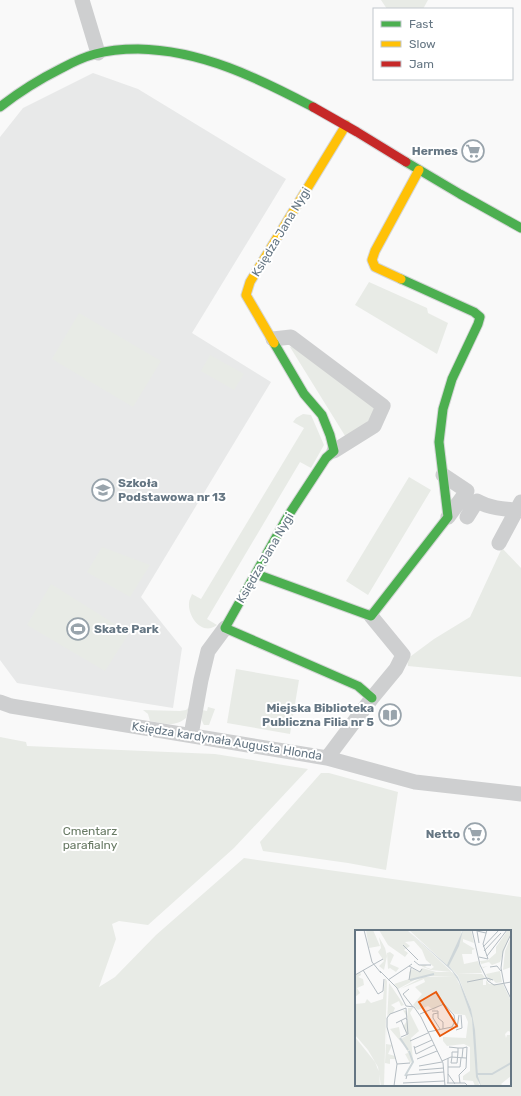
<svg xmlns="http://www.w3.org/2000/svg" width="521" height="1096" font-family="Rubik,sans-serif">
  <rect width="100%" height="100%" fill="#f9f9f9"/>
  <path fill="#e8e9e9" d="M 93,73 L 138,89 L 286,179 L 192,333 L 271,382 L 141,597 L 182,648 L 173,708 L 17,683 L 0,660 L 0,137 L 23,108 Z"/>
  <path fill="#e8ebe6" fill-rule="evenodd" d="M 381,0 L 428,0 L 423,9 L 387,9 Z
    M 369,282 L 427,308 L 428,313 L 448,323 L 437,354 L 355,305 Z
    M 79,313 L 161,361 L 133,407 L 52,359 Z
    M 295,345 L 371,403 L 375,410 L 373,417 L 347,439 L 290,347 Z
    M 210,355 L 244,374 L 234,390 L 201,371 Z
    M 303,414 L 311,415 L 324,445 L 311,468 L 300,462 L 207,619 L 217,625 C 203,636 188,618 189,603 C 189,600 191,597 192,594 L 201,599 L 304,428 L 293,422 L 296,418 Z
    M 409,477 L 431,490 L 368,595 L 346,581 Z
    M 102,547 L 150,565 L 130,597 L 87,572 Z
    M 502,548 L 521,568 L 521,677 L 408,666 L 407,659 L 434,639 L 470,617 Z
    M 51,584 L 129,633 L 105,671 L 27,625 Z
    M 236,669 L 299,680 L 290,734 L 227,723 Z
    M 189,707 L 186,718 C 173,728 165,723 150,721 L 148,714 L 143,710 L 180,711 L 186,710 Z
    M 208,707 L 215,709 L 209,725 L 204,725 C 201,720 201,716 202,710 L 207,711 Z
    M 0,737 L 26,742 L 27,746 L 215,754 L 308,769 L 234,848 L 148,925 L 119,921 L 112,924 L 116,939 L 99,987 L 115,977 L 156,935 L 244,858 L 521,897 L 521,1096 L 0,1096 ZM 356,931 L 510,931 L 510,1085 L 356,1085 Z
    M 321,773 L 329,773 L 398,792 L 386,870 L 348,863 L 263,851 L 260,842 Z"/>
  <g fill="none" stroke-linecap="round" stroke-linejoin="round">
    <g stroke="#d5d6d7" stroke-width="11">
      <path id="fast" d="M 0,107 C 19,92 40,79 62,68 C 73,62 84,57 95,54 C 109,50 124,49 138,49 C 201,50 258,78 313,107
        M 406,162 L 460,194 L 521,228
        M 274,343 L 304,394 L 322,415 L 330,435 L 334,451 L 326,458 L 288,516 L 225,628 L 358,686 L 372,698
        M 256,574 L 371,616 L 448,517 L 439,442 L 443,409 L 452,379 L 478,324 L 480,317 L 474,312 L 401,279"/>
    </g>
    <g stroke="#d5d6d7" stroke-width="11">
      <path id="slow" d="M 401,279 L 375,267 L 372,260 L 375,251 L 419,170
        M 274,343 L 246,295 L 250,282 L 346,125"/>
    </g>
    <g stroke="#d5d6d7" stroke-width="11">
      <path id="jam" d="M 313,107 L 357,132 L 406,162"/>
    </g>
    <path stroke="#cecfd0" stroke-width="15" d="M 82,0 L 98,53
      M 273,339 L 291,337 L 383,406 L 374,426 L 334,451
      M 443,475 L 467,491 L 448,517
      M 467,517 L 477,501 C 489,508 503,509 517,510
      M 499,543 L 521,502
      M 0,702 L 11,706 L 327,758 L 415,782 L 521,794
      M 191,735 L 201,680 L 208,651 L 225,628
      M 327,758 L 372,698 L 396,669 L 403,655 L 371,616"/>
    <use href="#fast" stroke="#4caf50" stroke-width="9"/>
    <use href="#slow" stroke="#ffc107" stroke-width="9"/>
    <use href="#jam" stroke="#c62828" stroke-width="9"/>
  </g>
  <defs>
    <g id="supermarket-ring" transform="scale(1.15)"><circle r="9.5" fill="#fff" stroke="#99a4ac" stroke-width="1.5"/><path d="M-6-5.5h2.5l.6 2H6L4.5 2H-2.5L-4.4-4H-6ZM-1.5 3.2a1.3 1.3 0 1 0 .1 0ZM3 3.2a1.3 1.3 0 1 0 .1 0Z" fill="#99a4ac"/></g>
    <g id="school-ring" transform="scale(1.15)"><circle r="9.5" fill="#fff" stroke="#99a4ac" stroke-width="1.5"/><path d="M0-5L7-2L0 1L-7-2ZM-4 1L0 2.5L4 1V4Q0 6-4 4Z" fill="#99a4ac"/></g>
    <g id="stadium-ring" transform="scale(1.15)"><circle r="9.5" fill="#fff" stroke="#99a4ac" stroke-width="1.5"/><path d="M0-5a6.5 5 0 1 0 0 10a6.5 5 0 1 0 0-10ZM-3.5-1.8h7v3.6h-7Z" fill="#99a4ac"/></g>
    <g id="library-ring" transform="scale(1.15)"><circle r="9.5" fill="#fff" stroke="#99a4ac" stroke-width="1.5"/><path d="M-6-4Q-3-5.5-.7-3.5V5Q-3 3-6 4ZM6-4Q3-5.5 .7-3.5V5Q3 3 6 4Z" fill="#99a4ac"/></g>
  </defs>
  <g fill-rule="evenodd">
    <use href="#supermarket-ring" x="473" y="151"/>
    <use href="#school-ring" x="103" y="490"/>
    <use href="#stadium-ring" x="78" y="629"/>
    <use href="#library-ring" x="390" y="715"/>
    <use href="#supermarket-ring" x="475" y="834"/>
  </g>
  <g text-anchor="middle" stroke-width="4" stroke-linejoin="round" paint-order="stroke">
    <g font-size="12" font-weight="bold" fill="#657683" stroke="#fff" text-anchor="end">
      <text x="458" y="155">Hermes</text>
      <text x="118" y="487" text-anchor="start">Szkoła<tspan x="118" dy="14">Podstawowa nr 13</tspan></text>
      <text x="94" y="633" text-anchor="start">Skate Park</text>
      <text x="374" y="712">Miejska Biblioteka<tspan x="374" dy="14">Publiczna Filia nr 5</tspan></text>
      <text x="460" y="838">Netto</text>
    </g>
    <g font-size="12" fill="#657683" stroke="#fff">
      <text transform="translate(281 232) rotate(-59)" y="4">Księdza Jana Nygi</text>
      <text transform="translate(265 558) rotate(-60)" y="4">Księdza Jana Nygi</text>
      <text transform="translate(227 741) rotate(9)" y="4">Księdza kardynała Augusta Hlonda</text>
    </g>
    <g font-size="12" fill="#687a64" stroke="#fff">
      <text x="90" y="835">Cmentarz<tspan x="90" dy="14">parafialny</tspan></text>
    </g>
  </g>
  <g transform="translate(355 930)">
    <rect width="156" height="156" fill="#f9f9f9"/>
    <path d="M 11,0 L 18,0 L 25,16 L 14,18 ZM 24,0 L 52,0 L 99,44 L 109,63 L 117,89 L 124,156 L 120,156 L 118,151 L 108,150 L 108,146 L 115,141 L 115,117 L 109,114 L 92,116 L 88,111 L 88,107 L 111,108 L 113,92 L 110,85 L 100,84 L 88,73 L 79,80 L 73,76 L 63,80 L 58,75 L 67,64 L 60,57 L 70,52 L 69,49 L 45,59 L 68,47 L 99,46 L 67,46 L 43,59 L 39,54 L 54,49 L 54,42 L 58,39 L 64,42 L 67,38 L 81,42 L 97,42 L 76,40 L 68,37 L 65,35 L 72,35 L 70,37 L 76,39 L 79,37 L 71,30 L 67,20 L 59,11 L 50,12 L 55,16 L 49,20 L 53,23 L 50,27 L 33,15 ZM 54,0 L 107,0 L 103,16 L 93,36 ZM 108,0 L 116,0 L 119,13 L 108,9 L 108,12 L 120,19 L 117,20 L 117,24 L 107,24 L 109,34 L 123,31 L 127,43 L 102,44 L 127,44 L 131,49 L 128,49 L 128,55 L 131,55 L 131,50 L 134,54 L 148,54 L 156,71 L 156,102 L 153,101 L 150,104 L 151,108 L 152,105 L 156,105 L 156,146 L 146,154 L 148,156 L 126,156 L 124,153 L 116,79 L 103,46 L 94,36 ZM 153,0 L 156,2 L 145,32 L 137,35 L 134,32 L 126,34 L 128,37 L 133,36 L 128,38 L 125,31 L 133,30 L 141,23 L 141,17 ZM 24,7 L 30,18 L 32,26 L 29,40 L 24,36 L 29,31 L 23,22 L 26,18 ZM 156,7 L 156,37 L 148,40 L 150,21 ZM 35,22 L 39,25 L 35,34 L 44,38 L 41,42 L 35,38 L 33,39 L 32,23 ZM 145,41 L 147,52 L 141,53 L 137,49 L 135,52 L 131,44 ZM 5,42 L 6,45 L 3,47 L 8,49 L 9,55 L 2,58 L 5,63 L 0,67 L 0,45 ZM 30,48 L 32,51 L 29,156 L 26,156 L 23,137 L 13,120 L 0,105 L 0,74 L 10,73 L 12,69 L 16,73 L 28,69 ZM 34,53 L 49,75 L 46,76 L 44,71 L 36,75 L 40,78 L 38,83 L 33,85 L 31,114 L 37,115 L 33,124 L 40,126 L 41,129 L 35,129 L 35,134 L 30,133 ZM 53,78 L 58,78 L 55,83 L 64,101 L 56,108 L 58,131 L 55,133 L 50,124 L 53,123 L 51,118 L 35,99 L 44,97 L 46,109 L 53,105 L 48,97 L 53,89 L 48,80 L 52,81 L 53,87 ZM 0,107 L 20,132 L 24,142 L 25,156 L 0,156 Z" fill="#e8ebe6"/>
    <path d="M 52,0 L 92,35 L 108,0 L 104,16 L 94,36 L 103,47 L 116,79 L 120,100 L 123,146 L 126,156 L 121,147 L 117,89 L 104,52 L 97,41 Z" fill="#ced6d9"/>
    <path fill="none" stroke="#ced6d9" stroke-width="2" d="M 55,50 L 79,44M 45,108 L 53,120M 122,144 L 137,144 L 156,133M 50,146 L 58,132 L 54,121"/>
    <path fill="none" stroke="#b5bdc3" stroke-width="1" d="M 9,0 L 17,32 L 26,43M 117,0 L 125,35 L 133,51 L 139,55 L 156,52M 156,4 L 148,21 L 146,38 L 149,54 L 156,69M 124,13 L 122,1 L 131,3M 48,15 L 63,30M 128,17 L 144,0M 129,21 L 146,3M 132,26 L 152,0M 124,27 L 133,29 L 128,14 L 132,0M 59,31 L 64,35 L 76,35M 54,36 L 65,42 L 67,39M 135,37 L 142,36 L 146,41M 8,40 L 23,64 L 28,61 L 29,49M 25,41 L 42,58 L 51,76 L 59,77 L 66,87 L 88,133 L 90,156M 0,45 L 28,29M 33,50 L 57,34M 54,50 L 56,38M 112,52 L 132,48 L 138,50M 54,59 L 48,64 L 58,77M 77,81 L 83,81 L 83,88 L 88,92 L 88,99M 83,83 L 78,84 L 78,88 L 85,99M 65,84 L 89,74 L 99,85 L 100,91 L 97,97 L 73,102M 46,90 L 52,104M 41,93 L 51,88 L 52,90M 102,98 L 104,85M 101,100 L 107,98 L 106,85M 55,111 L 73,103M 59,116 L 61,124 L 79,115M 94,117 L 103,118 L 103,122M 59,118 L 77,110M 103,118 L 108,118 L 107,128M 97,127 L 96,133 L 102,133 L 103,122 L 97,122 L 97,127M 93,128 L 93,153M 62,129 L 82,121M 87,131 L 96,127 L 111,128M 42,134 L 55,133M 64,136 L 87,132M 93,137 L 105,137 L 106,128M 64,140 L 89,138M 93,144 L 100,154M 51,149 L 52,145 L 89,142M 48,153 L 89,151M 92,153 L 110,153 L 113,156M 105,153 L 104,145 L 111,138 L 112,117 L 108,118M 39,156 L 42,134 L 32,97 L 32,88 L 35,84 L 51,78 L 53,104 L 46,107"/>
    <path fill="#e8590c" fill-opacity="0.15" stroke="#e8590c" stroke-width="2" d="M 81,62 L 102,96 L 85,106 L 64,72 Z"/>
    <rect width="156" height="156" fill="none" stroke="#657683" stroke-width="2"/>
  </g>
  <rect x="373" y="8" width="140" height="72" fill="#ffffff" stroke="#c1c8cd"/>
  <rect x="381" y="21" width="20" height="6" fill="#4caf50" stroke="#c1c8cd"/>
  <text x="409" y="28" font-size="12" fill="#657683">Fast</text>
  <rect x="381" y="41" width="20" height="6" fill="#ffc107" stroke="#c1c8cd"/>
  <text x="409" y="48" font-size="12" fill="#657683">Slow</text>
  <rect x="381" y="61" width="20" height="6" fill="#c62828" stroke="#c1c8cd"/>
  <text x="409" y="68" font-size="12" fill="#657683">Jam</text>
</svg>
